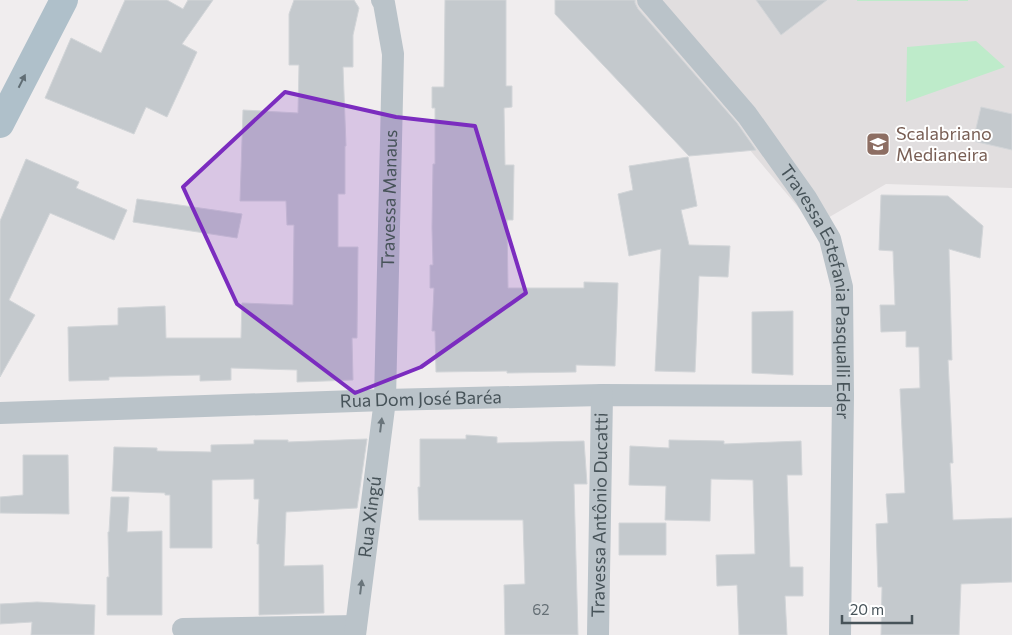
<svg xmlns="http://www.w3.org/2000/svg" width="1012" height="635" font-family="Commissioner,sans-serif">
  <rect width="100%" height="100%" fill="#f0edee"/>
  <path fill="#e1dedf" d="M 623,0 L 1012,0 L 1012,188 L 886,184 L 814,226 Z"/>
  <path fill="#beebca" d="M 857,0 L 968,0 L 968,1 L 857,1 Z
    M 976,41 L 1005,67 L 906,102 L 907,47 Z"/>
  <path fill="#c4c9cd" stroke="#d2d5d8" d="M 125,0 L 167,0 L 183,9 L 188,0 L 213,0 L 182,44 L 197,52 L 167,117 L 146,107 L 134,134 L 45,98 L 71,38 L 101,53 Z
    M 294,0 L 354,0 L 359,8 L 353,35 L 353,67 L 343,67 L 346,146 L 345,146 L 345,194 L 338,194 L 338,247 L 358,247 L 357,338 L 352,338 L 353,380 L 297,382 L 297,370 L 231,368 L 231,380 L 200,381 L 200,375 L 109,377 L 109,380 L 69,381 L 68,327 L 118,325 L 118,308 L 165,306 L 166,338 L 241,338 L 242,303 L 293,305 L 294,225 L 287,225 L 286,201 L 240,201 L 243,110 L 298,113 L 299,65 L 289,65 L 289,14 Z
    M 445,0 L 506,0 L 506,86 L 512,86 L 512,107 L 504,108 L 505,165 L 514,165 L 513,220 L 507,220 L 508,288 L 584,288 L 584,282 L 618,283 L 615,366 L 576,365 L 576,372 L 507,373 L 507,371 L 436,372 L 435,331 L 432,331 L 434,288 L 430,288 L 430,265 L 433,265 L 432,228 L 433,164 L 435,164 L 435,108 L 432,108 L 432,87 L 444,87 Z
    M 555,0 L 635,0 L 635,3 L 638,9 L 737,123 L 756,150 L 689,156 L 555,14 Z
    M 756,0 L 827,0 L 781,35 Z
    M 981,107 L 1012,114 L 1012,150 L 973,141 Z
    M 688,157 L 697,206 L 681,210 L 689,245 L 730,246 L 728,277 L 699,276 L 695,372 L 655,371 L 661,249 L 629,256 L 618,194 L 633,190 L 629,166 Z
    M 26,159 L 79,182 L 76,188 L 127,210 L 114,240 L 50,213 L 9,300 L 35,315 L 0,377 L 0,221 Z
    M 881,195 L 948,196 L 983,226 L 980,258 L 949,249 L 952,360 L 948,360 L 953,463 L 950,463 L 953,520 L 1012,518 L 1012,582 L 961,584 L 959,635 L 881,635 L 882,587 L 878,587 L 876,524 L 888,523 L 886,494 L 905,493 L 900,389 L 920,388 L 919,347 L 906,347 L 906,331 L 881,332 L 880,305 L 895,305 L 893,251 L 879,250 Z
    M 137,199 L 242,214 L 237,238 L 133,222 Z
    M 793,311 L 793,375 L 752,373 L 752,312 Z
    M 466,435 L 497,437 L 497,443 L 584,441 L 587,484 L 574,484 L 578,635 L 505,635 L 504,585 L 525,584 L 523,520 L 419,520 L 418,487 L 420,487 L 420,439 L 466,439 Z
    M 367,439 L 357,508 L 286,512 L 284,566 L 323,565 L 324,613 L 259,615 L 259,544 L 257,544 L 259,499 L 254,499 L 254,479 L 212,480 L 212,548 L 170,548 L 170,495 L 165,495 L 165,493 L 112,491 L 114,447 L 157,448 L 157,451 L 211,452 L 211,445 L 254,444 L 254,440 L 288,440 L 288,442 Z
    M 669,440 L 724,441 L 724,444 L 801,441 L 802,475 L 787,475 L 790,567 L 803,567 L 803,596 L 785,596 L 787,635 L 739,635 L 737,585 L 717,586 L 716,555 L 755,554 L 753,480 L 711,479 L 710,521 L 665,520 L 666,486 L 629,485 L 630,446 L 669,448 Z
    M 23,455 L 68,455 L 69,514 L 0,513 L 0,497 L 23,495 Z
    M 111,497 L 129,497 L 127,532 L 162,531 L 162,615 L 107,615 L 107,577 L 109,577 L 108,532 L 109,532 Z
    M 619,523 L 666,523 L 666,555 L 619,555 Z
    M 37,602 L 95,605 L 94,635 L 31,635 L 32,622 L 0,624 L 0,604 Z"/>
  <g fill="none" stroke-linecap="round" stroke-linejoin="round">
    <g stroke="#bac3c9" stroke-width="22">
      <path id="s1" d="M 648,0 L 747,115 L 806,198 L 830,239 L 842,287 L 843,396 L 840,635"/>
      <path id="s2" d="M 0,413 L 385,400 L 602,395 L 843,396"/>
      <path d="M 183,629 L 356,626"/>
      <path id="s3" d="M 355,635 L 385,400 L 393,54 L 384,3 L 382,0"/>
      <path id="s4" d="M 598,635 L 602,395"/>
    </g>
    <path stroke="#afc0ca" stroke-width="28" d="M 0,124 L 64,0"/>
  </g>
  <defs><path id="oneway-solid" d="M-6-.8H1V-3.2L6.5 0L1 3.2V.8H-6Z" transform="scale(1.25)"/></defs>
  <use fill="#616e75" href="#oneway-solid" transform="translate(22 81) rotate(-63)"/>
  <g fill="#6a757b">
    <use href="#oneway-solid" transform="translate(381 425) rotate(-83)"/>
    <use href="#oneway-solid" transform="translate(361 587) rotate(-83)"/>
  </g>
  <path fill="#7b2cbf" fill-opacity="0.2" stroke="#7b2cbf" stroke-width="4" stroke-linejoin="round" d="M 285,92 L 396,117 L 475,126 L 526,293 L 421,367 L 355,393 L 237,304 L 183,187 Z"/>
  <defs>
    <g id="school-square" transform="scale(1.25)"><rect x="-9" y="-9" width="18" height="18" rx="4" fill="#8d6e63" stroke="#fff"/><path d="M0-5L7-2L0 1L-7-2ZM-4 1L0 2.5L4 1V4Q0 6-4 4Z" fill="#fff"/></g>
  </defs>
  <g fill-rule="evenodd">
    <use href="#school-square" x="878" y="144"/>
  </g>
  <g text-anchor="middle" stroke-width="4" stroke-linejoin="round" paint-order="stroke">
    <g font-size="15" fill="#667076">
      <text x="541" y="615">62</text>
    </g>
    <g font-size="18" fill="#785e54" stroke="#fff" text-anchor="start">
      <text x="896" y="140">Scalabriano<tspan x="896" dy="21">Medianeira</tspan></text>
    </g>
    <g font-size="18" fill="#475359" stroke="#fff">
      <text dy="6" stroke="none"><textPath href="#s3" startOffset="438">Travessa Manaus</textPath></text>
      <text dy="6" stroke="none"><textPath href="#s1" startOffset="349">Travessa Estefania Pasqualli Eder</textPath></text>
      <text dy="6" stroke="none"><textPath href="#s2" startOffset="421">Rua Dom José Baréa</textPath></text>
      <text dy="6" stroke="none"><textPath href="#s4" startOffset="120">Travessa Antônio Ducatti</textPath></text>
      <text dy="6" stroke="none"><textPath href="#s3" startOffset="119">Rua Xingú</textPath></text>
    </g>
  </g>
  <path d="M842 615v8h70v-8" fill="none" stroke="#475359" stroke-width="2.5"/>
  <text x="850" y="615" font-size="15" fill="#475359" stroke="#ffffff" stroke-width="4" paint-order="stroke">20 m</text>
</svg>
